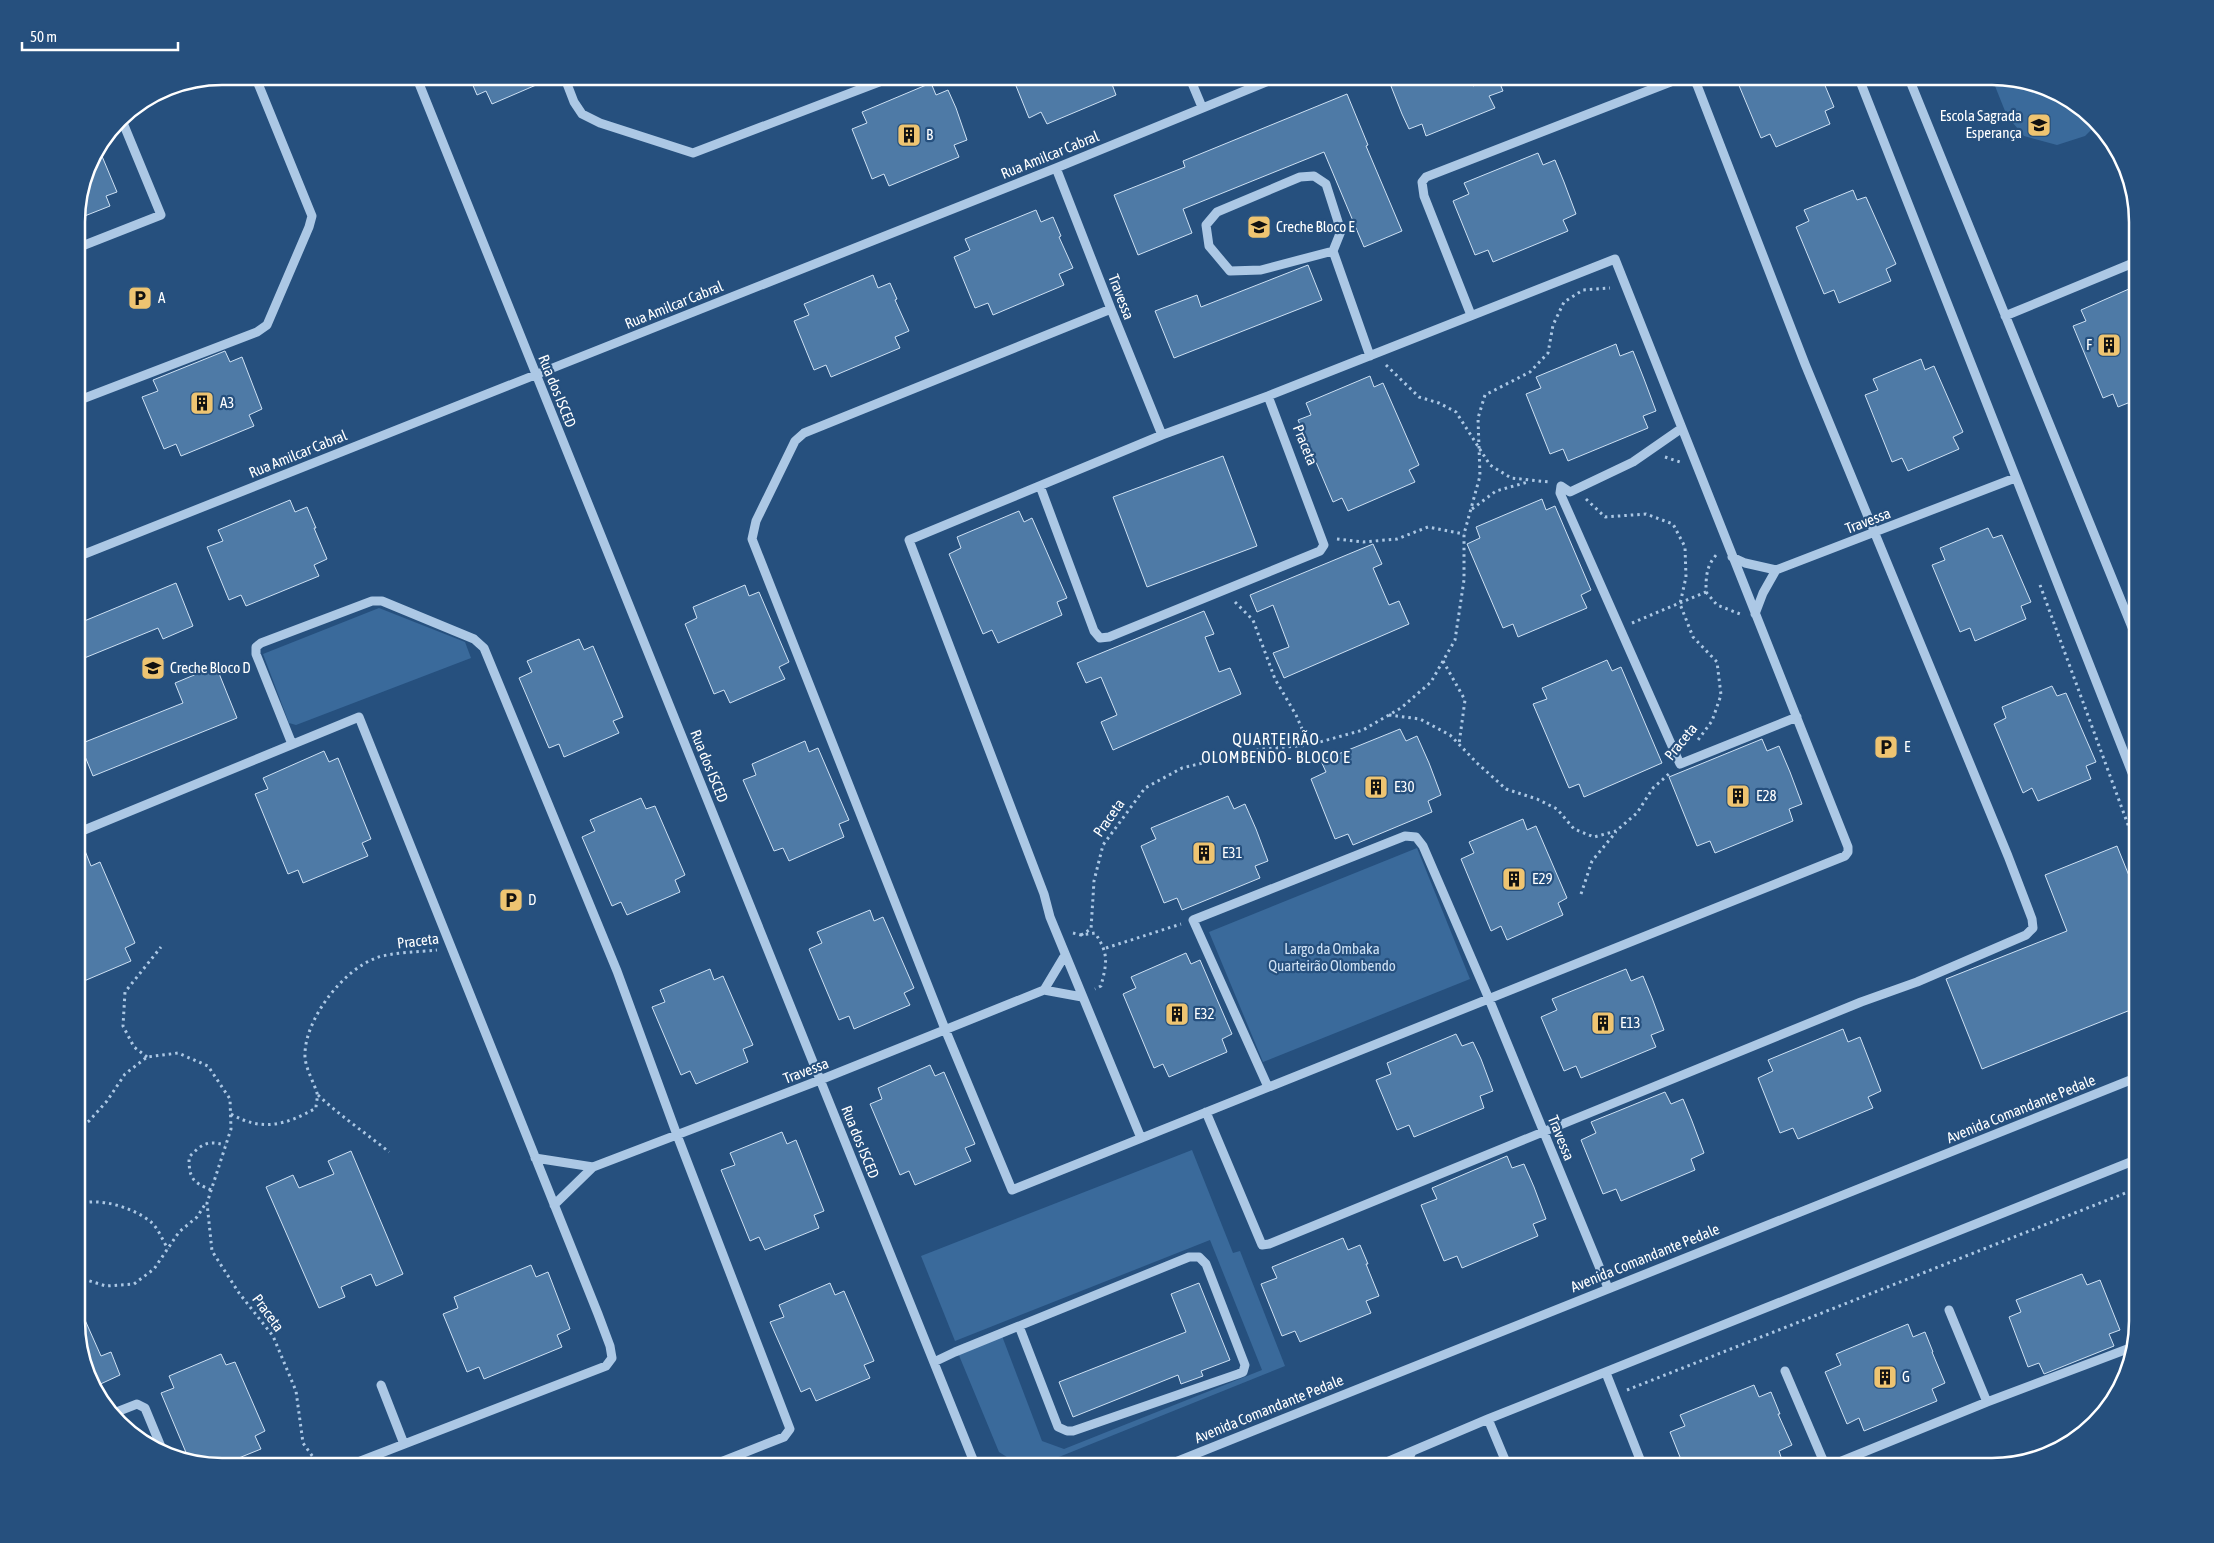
<svg xmlns="http://www.w3.org/2000/svg" width="2214" height="1543" font-family="'Asap Condensed',sans-serif">
  <rect width="100%" height="100%" fill="#26507e"/>
  <path fill="#3a6a9b" d="M 1991,76 L 2038,84 L 2073,101 L 2096,125 L 2085,136 L 2057,145 L 2024,136 L 2007,116 Z
    M 379,608 L 465,642 L 471,658 L 296,725 L 289,723 L 263,654 Z
    M 1417,848 L 1470,979 L 1263,1062 L 1209,932 Z
    M 1192,1150 L 1233,1253 L 1240,1251 L 1285,1366 L 1034,1467 L 1023,1467 L 999,1452 L 958,1353 L 1002,1336 L 1042,1441 L 1064,1449 L 1262,1370 L 1210,1240 L 955,1341 L 921,1256 Z"/>
  <path fill="#4e7aa6" stroke="#cee1f4" d="M 469,76 L 557,76 L 492,104 L 486,91 L 477,95 Z
    M 1012,76 L 1109,76 L 1116,95 L 1047,124 L 1041,112 L 1029,118 Z
    M 1402,76 L 1469,76 L 1473,86 L 1497,76 L 1503,91 L 1489,96 L 1495,108 L 1426,136 L 1422,124 L 1409,129 L 1402,114 L 1389,81 Z
    M 1735,76 L 1821,76 L 1834,107 L 1825,111 L 1830,124 L 1776,147 L 1770,134 L 1761,138 Z
    M 931,83 L 936,95 L 948,90 L 956,108 L 967,140 L 954,145 L 959,157 L 889,186 L 884,174 L 872,179 L 852,129 L 867,123 L 862,112 Z
    M 1347,94 L 1368,145 L 1366,146 L 1402,231 L 1364,247 L 1324,152 L 1183,209 L 1192,233 L 1138,255 L 1114,195 L 1185,167 L 1183,161 Z
    M 99,149 L 117,192 L 106,196 L 110,206 L 77,219 L 87,166 Z
    M 1538,153 L 1543,165 L 1555,160 L 1564,182 L 1576,214 L 1563,220 L 1568,231 L 1493,262 L 1488,250 L 1475,255 L 1453,201 L 1469,194 L 1464,183 Z
    M 1853,190 L 1857,200 L 1866,197 L 1896,264 L 1886,269 L 1891,281 L 1839,303 L 1834,290 L 1824,294 L 1796,227 L 1809,221 L 1804,210 Z
    M 1036,210 L 1041,222 L 1053,217 L 1061,236 L 1059,237 L 1073,268 L 1059,274 L 1064,285 L 993,315 L 988,303 L 975,308 L 954,257 L 970,250 L 965,239 Z
    M 1308,265 L 1322,300 L 1174,358 L 1155,311 L 1197,295 L 1201,307 Z
    M 873,275 L 878,288 L 890,283 L 897,299 L 895,300 L 909,331 L 895,337 L 900,348 L 831,377 L 826,365 L 814,370 L 794,321 L 809,315 L 804,304 Z
    M 2138,285 L 2138,399 L 2118,407 L 2113,394 L 2103,398 L 2073,326 L 2086,321 L 2081,310 Z
    M 1616,344 L 1620,356 L 1633,351 L 1644,379 L 1656,411 L 1643,416 L 1648,428 L 1568,461 L 1563,449 L 1550,454 L 1526,394 L 1541,388 L 1536,377 Z
    M 225,351 L 230,362 L 242,357 L 262,409 L 249,415 L 254,426 L 181,456 L 176,444 L 164,449 L 142,397 L 158,391 L 153,380 Z
    M 1921,359 L 1925,370 L 1934,366 L 1963,432 L 1953,437 L 1959,449 L 1908,471 L 1902,458 L 1892,462 L 1865,395 L 1878,390 L 1873,379 Z
    M 1370,376 L 1374,387 L 1383,383 L 1419,465 L 1409,470 L 1415,482 L 1348,511 L 1342,498 L 1333,502 L 1298,420 L 1311,415 L 1306,403 Z
    M 1223,456 L 1257,546 L 1147,587 L 1113,497 Z
    M 1542,499 L 1546,510 L 1555,506 L 1591,590 L 1581,595 L 1587,608 L 1518,637 L 1513,624 L 1503,628 L 1467,544 L 1480,538 L 1476,527 Z
    M 290,500 L 295,512 L 307,507 L 316,528 L 314,528 L 327,559 L 314,565 L 319,576 L 246,606 L 241,595 L 229,600 L 207,547 L 223,541 L 218,530 Z
    M 1019,511 L 1024,522 L 1032,518 L 1067,598 L 1057,602 L 1062,615 L 998,643 L 992,630 L 983,634 L 949,554 L 961,548 L 957,537 Z
    M 1988,528 L 1993,538 L 2002,535 L 2031,602 L 2021,606 L 2026,619 L 1975,641 L 1970,628 L 1960,632 L 1932,565 L 1945,560 L 1940,548 Z
    M 1373,544 L 1382,564 L 1373,568 L 1389,605 L 1399,601 L 1409,624 L 1284,678 L 1273,653 L 1289,647 L 1273,605 L 1257,612 L 1250,595 Z
    M 176,583 L 193,626 L 163,639 L 158,628 L 77,661 L 77,624 Z
    M 745,585 L 749,596 L 759,592 L 789,662 L 779,667 L 785,679 L 730,703 L 724,690 L 714,694 L 685,624 L 697,618 L 693,607 Z
    M 1204,611 L 1214,634 L 1205,637 L 1219,672 L 1230,668 L 1241,694 L 1113,750 L 1101,722 L 1117,715 L 1101,677 L 1086,683 L 1077,663 Z
    M 579,639 L 584,650 L 593,646 L 623,717 L 613,721 L 619,733 L 564,757 L 559,744 L 549,748 L 519,678 L 532,672 L 527,661 Z
    M 1607,660 L 1612,671 L 1621,667 L 1662,763 L 1584,797 L 1579,784 L 1569,788 L 1533,704 L 1547,699 L 1542,688 Z
    M 216,666 L 237,718 L 93,776 L 80,744 L 183,703 L 175,683 Z
    M 2052,686 L 2057,696 L 2066,693 L 2096,762 L 2086,766 L 2091,779 L 2038,801 L 2032,788 L 2023,793 L 1994,724 L 2006,718 L 2002,707 Z
    M 1400,729 L 1406,741 L 1417,736 L 1429,763 L 1441,795 L 1428,801 L 1432,812 L 1353,845 L 1348,834 L 1335,839 L 1311,779 L 1326,772 L 1321,761 Z
    M 1762,739 L 1767,751 L 1779,746 L 1790,772 L 1802,804 L 1789,809 L 1793,821 L 1715,853 L 1710,841 L 1697,846 L 1669,777 Z
    M 805,741 L 809,752 L 818,748 L 849,820 L 839,824 L 844,837 L 789,861 L 783,848 L 774,851 L 743,780 L 756,775 L 752,764 Z
    M 324,751 L 329,762 L 338,758 L 371,839 L 362,843 L 368,856 L 303,883 L 298,870 L 288,874 L 255,794 L 268,789 L 263,778 Z
    M 1228,796 L 1234,809 L 1245,804 L 1256,829 L 1268,861 L 1255,866 L 1260,878 L 1182,910 L 1177,898 L 1164,903 L 1141,846 L 1156,839 L 1151,828 Z
    M 641,798 L 646,809 L 655,806 L 685,875 L 675,880 L 680,892 L 627,915 L 621,902 L 612,906 L 582,837 L 595,831 L 590,820 Z
    M 1523,819 L 1527,830 L 1536,826 L 1567,898 L 1558,903 L 1563,915 L 1507,940 L 1501,926 L 1491,931 L 1461,859 L 1474,853 L 1469,842 Z
    M 80,838 L 91,866 L 100,862 L 135,943 L 125,948 L 131,961 L 77,984 L 77,839 Z
    M 2117,846 L 2138,898 L 2138,1007 L 1982,1069 L 1946,979 L 2067,931 L 2045,875 Z
    M 870,910 L 874,921 L 883,917 L 914,988 L 904,993 L 910,1005 L 854,1029 L 849,1016 L 839,1020 L 809,949 L 822,943 L 817,932 Z
    M 1186,953 L 1191,964 L 1200,960 L 1232,1034 L 1222,1039 L 1227,1052 L 1169,1077 L 1163,1064 L 1154,1068 L 1123,994 L 1136,988 L 1131,977 Z
    M 710,969 L 714,980 L 723,976 L 753,1045 L 743,1049 L 748,1062 L 696,1084 L 690,1071 L 681,1075 L 652,1007 L 665,1002 L 660,990 Z
    M 1626,969 L 1631,981 L 1643,976 L 1652,998 L 1664,1030 L 1651,1035 L 1656,1047 L 1581,1078 L 1576,1066 L 1564,1071 L 1541,1017 L 1557,1010 L 1552,999 Z
    M 1843,1029 L 1848,1042 L 1860,1037 L 1869,1060 L 1881,1091 L 1868,1097 L 1873,1108 L 1798,1139 L 1793,1128 L 1780,1133 L 1758,1078 L 1773,1071 L 1768,1060 Z
    M 1456,1034 L 1462,1046 L 1473,1042 L 1481,1059 L 1493,1091 L 1480,1096 L 1484,1108 L 1414,1137 L 1409,1125 L 1397,1130 L 1376,1080 L 1391,1074 L 1387,1063 Z
    M 930,1065 L 935,1076 L 944,1072 L 975,1144 L 965,1148 L 971,1161 L 915,1185 L 909,1171 L 900,1175 L 870,1104 L 882,1099 L 878,1088 Z
    M 1665,1092 L 1671,1104 L 1683,1099 L 1692,1121 L 1704,1153 L 1691,1159 L 1695,1170 L 1621,1201 L 1616,1189 L 1603,1194 L 1581,1140 L 1596,1133 L 1591,1122 Z
    M 782,1132 L 787,1144 L 796,1140 L 824,1211 L 814,1215 L 819,1228 L 765,1250 L 759,1237 L 750,1241 L 721,1170 L 735,1165 L 730,1153 Z
    M 351,1151 L 403,1274 L 376,1286 L 371,1274 L 341,1287 L 345,1297 L 319,1308 L 266,1187 L 293,1175 L 299,1188 L 334,1174 L 328,1161 Z
    M 1507,1156 L 1512,1168 L 1524,1164 L 1534,1187 L 1546,1219 L 1533,1224 L 1538,1236 L 1462,1268 L 1457,1256 L 1444,1261 L 1421,1205 L 1437,1199 L 1432,1188 Z
    M 1343,1238 L 1348,1250 L 1360,1245 L 1368,1264 L 1366,1264 L 1379,1296 L 1366,1301 L 1371,1313 L 1300,1342 L 1295,1331 L 1282,1336 L 1261,1284 L 1277,1278 L 1272,1267 Z
    M 531,1265 L 536,1277 L 548,1272 L 558,1298 L 570,1329 L 557,1335 L 562,1347 L 484,1379 L 479,1367 L 467,1372 L 443,1314 L 458,1308 L 454,1297 Z
    M 2082,1274 L 2087,1285 L 2100,1280 L 2120,1330 L 2109,1334 L 2114,1346 L 2044,1374 L 2039,1363 L 2028,1367 L 2009,1317 L 2021,1312 L 2016,1300 Z
    M 830,1283 L 835,1295 L 844,1291 L 874,1361 L 864,1365 L 870,1378 L 816,1401 L 810,1388 L 801,1392 L 770,1322 L 784,1317 L 779,1305 Z
    M 1199,1283 L 1230,1360 L 1201,1371 L 1203,1376 L 1181,1384 L 1178,1375 L 1073,1417 L 1059,1382 L 1186,1332 L 1171,1294 Z
    M 85,1320 L 101,1356 L 111,1352 L 120,1375 L 94,1387 L 77,1330 L 77,1324 Z
    M 1908,1324 L 1913,1337 L 1925,1332 L 1933,1352 L 1932,1352 L 1945,1383 L 1932,1389 L 1937,1401 L 1864,1431 L 1859,1418 L 1847,1424 L 1825,1372 L 1841,1365 L 1836,1354 Z
    M 221,1354 L 226,1365 L 235,1362 L 265,1431 L 255,1436 L 261,1449 L 219,1466 L 190,1462 L 161,1393 L 174,1388 L 169,1376 Z
    M 1754,1385 L 1759,1397 L 1771,1392 L 1780,1414 L 1778,1414 L 1792,1445 L 1779,1451 L 1783,1463 L 1773,1467 L 1684,1467 L 1670,1432 L 1685,1426 L 1680,1415 Z"/>
  <g fill="none" stroke-linecap="round" stroke-linejoin="round">
    <path stroke="#acc8e5" stroke-width="3" stroke-dasharray="2.5 4" stroke-linecap="butt" d="M 1386,365 L 1419,397 L 1439,403 L 1456,412 L 1490,465 L 1511,478 L 1549,482
      M 1665,457 L 1680,462
      M 1586,499 L 1605,517 L 1646,514 L 1673,524 L 1685,547 L 1686,577 L 1680,604 L 1693,637 L 1717,662 L 1721,695 L 1712,721 L 1698,740
      M 1472,509 L 1496,491 L 1528,482
      M 1337,539 L 1363,542 L 1397,539 L 1428,527 L 1464,534
      M 2040,585 L 2138,852
      M 1706,592 L 1717,605 L 1740,614
      M 1235,602 L 1253,620 L 1275,679 L 1296,715 L 1309,745
      M 1632,623 L 1706,592 C 1706,577 1706,566 1717,554
      M 1443,661 L 1465,700 L 1459,744
      M 1389,715 L 1420,719 L 1450,735 L 1477,763 L 1506,789 L 1537,799 L 1557,809 L 1574,829 L 1594,837 L 1616,831 L 1637,813 L 1653,788 L 1670,773
      M 1581,894 L 1592,861 L 1616,832
      M 1073,933 L 1081,935 L 1095,933 C 1109,954 1107,962 1101,986 L 1095,989
      M 1081,935 L 1091,929 L 1094,881 L 1103,845 L 1145,788 L 1182,768 L 1262,749 L 1309,745 L 1363,730 L 1401,708 L 1431,682 L 1455,640 L 1464,580 L 1464,534 L 1480,476 L 1478,418 L 1485,395 L 1530,372 L 1548,353 L 1553,325 L 1564,302 L 1583,290 L 1610,288
      M 1106,948 L 1181,924
      M 147,1057 L 134,1047 L 123,1026 L 125,992 L 161,947
      M 318,1095 C 340,1116 366,1133 389,1152
      M 231,1114 C 262,1132 286,1125 316,1108 C 316,1103 318,1098 317,1093 C 313,1080 304,1066 305,1053 C 306,1018 343,970 376,958 C 392,952 419,952 437,950
      M 77,1129 L 89,1121 L 107,1101 L 125,1074 L 147,1057 L 178,1053 L 208,1066 L 230,1099 L 231,1129 L 207,1203 L 212,1251 L 239,1293 L 273,1336 L 296,1391 L 303,1443 L 320,1467
      M 77,1188 L 85,1202
      M 211,1190 C 192,1182 189,1178 189,1157 C 202,1144 207,1140 225,1145
      M 77,1205 C 98,1196 134,1208 151,1222 C 158,1228 163,1241 168,1249
      M 77,1277 L 106,1286 L 134,1284 L 154,1269 L 179,1232 L 197,1217 L 206,1203
      M 1627,1390 L 2138,1188"/>
    <path stroke="#acc8e5" stroke-width="9" d="M 416,76 L 976,1467
      M 564,76 L 574,102 L 582,114 L 600,123 L 693,153 L 895,76
      M 1189,76 L 1202,107
      M 1858,76 L 2138,788
      M 1908,76 L 2138,642
      M 1056,168 L 1111,309 L 1162,435
      M 1314,176 L 1326,184 L 1341,231 L 1333,251 L 1261,270 L 1230,271 L 1209,246 L 1206,225 L 1217,212 L 1300,177 Z
      M 77,248 L 161,215 L 121,118
      M 1333,251 L 1370,356
      M 1111,309 L 804,433 L 795,441 L 756,521 L 752,539 L 945,1029 L 1012,1190 L 1845,856 L 1848,852 L 1848,847 L 1615,259 L 1268,396 L 1162,435 L 909,540 L 1044,894 L 1050,917 L 1141,1138
      M 1471,315 L 1424,196 L 1422,182 L 1426,177 L 1686,76
      M 2005,316 L 2138,261
      M 77,401 L 257,332 L 267,325 L 309,227 L 312,216 L 255,76
      M 1682,428 L 1633,462 L 1570,492 L 1561,486 L 1560,493 L 1680,764 L 1797,717
      M 1040,486 L 1094,631 L 1100,638 L 1109,637 L 1320,551 L 1324,545 L 1268,396
      M 77,557 L 1056,168 L 1281,76
      M 1732,557 L 1745,563 L 1776,570
      M 1755,614 L 1763,593 L 1776,570 L 2015,478
      M 292,744 L 256,654 L 256,647 L 261,643 L 372,601 L 382,601 L 474,639 L 484,648 L 617,971 L 677,1135 L 790,1429 L 784,1437 L 708,1467
      M 77,833 L 359,717 L 598,1314 L 610,1346 L 612,1358 L 606,1366 L 345,1467
      M 1044,990 L 1082,997
      M 1268,1087 L 1193,920 L 1405,836 L 1416,837 L 1423,846 L 1489,999 L 1608,1288
      M 1206,1112 L 1262,1245 L 1269,1244 L 1861,1002 L 1917,982 L 2026,935 L 2033,928 L 2032,919 L 2008,856 L 1805,364 L 1697,85 L 1693,78 L 1687,76
      M 535,1158 L 593,1167 L 820,1080 L 1044,990 L 1065,955
      M 554,1205 L 593,1167
      M 1949,1310 L 1987,1402
      M 934,1362 L 955,1352 L 1189,1257 L 1199,1257 L 1206,1264 L 1245,1365 L 1243,1372 L 1238,1374 L 1073,1431 L 1067,1431 L 1058,1427 L 1019,1326
      M 1785,1371 L 1826,1467
      M 1606,1373 L 1643,1467
      M 381,1385 L 404,1444
      M 114,1413 L 137,1404 L 145,1408 L 164,1454
      M 1488,1419 L 1508,1467
      M 1163,1467 L 2138,1077
      M 1375,1467 L 1488,1419 L 2138,1159
      M 1400,1467 L 1411,1454
      M 1827,1467 L 1987,1402 L 2130,1348"/>
  </g>
  <defs>
    <g id="school-square" transform="scale(1.25)"><rect x="-9" y="-9" width="18" height="18" rx="4" fill="#eec471" stroke="#26507e"/><path d="M0-5L7-2L0 1L-7-2ZM-4 1L0 2.5L4 1V4Q0 6-4 4Z" fill="#111"/></g>
    <g id="building-square" transform="scale(1.25)"><rect x="-9" y="-9" width="18" height="18" rx="4" fill="#eec471" stroke="#26507e"/><path d="M-4-6H4V6H1V3H-1V6H-4ZM-2.5-4.3h1.7v1.8h-1.7ZM.8-4.3h1.7v1.8H.8ZM-2.5-1h1.7V.8h-1.7ZM.8-1h1.7V.8H.8Z" fill="#111"/></g>
    <g id="parking-square" transform="scale(1.25)"><rect x="-9" y="-9" width="18" height="18" rx="4" fill="#eec471" stroke="#26507e"/><path d="M-3.5-5.5H1a3.5 3.5 0 0 1 0 7H-1V5.5H-3.5ZM-1-3.4V-.6H.8a1.4 1.4 0 0 0 0-2.8Z" fill="#111"/></g>
  </defs>
  <g fill-rule="evenodd">
    <use href="#school-square" x="2039" y="125"/>
    <use href="#building-square" x="909" y="135"/>
    <use href="#school-square" x="1259" y="227"/>
    <use href="#parking-square" x="140" y="298"/>
    <use href="#building-square" x="2109" y="345"/>
    <use href="#building-square" x="202" y="403"/>
    <use href="#school-square" x="153" y="668"/>
    <use href="#parking-square" x="1886" y="747"/>
    <use href="#building-square" x="1376" y="787"/>
    <use href="#building-square" x="1738" y="796"/>
    <use href="#building-square" x="1204" y="853"/>
    <use href="#building-square" x="1514" y="879"/>
    <use href="#parking-square" x="511" y="900"/>
    <use href="#building-square" x="1177" y="1014"/>
    <use href="#building-square" x="1603" y="1023"/>
    <use href="#building-square" x="1885" y="1377"/>
  </g>
  <g text-anchor="middle" stroke-width="4.5" stroke-linejoin="round" paint-order="stroke">
    <g font-size="15" fill="#fff" stroke="#26507e" text-anchor="start">
      <text x="2022" y="121" text-anchor="end">Escola Sagrada<tspan x="2022" dy="17">Esperança</tspan></text>
      <text x="926" y="140">B</text>
      <text x="1276" y="232">Creche Bloco E</text>
      <text x="158" y="303">A</text>
      <text x="2092" y="350" text-anchor="end">F</text>
      <text x="220" y="408">A3</text>
      <text x="170" y="673">Creche Bloco D</text>
      <text x="1904" y="752">E</text>
      <text x="1394" y="792">E30</text>
      <text x="1756" y="801">E28</text>
      <text x="1222" y="858">E31</text>
      <text x="1532" y="884">E29</text>
      <text x="528" y="905">D</text>
      <text x="1194" y="1019">E32</text>
      <text x="1620" y="1028">E13</text>
      <text x="1902" y="1382">G</text>
    </g>
    <g font-size="15" fill="#fff" stroke="#26507e">
      <text transform="translate(1050 155) rotate(-22)" y="5">Rua Amilcar Cabral</text>
      <text transform="translate(1121 297) rotate(69)" y="5">Travessa</text>
      <text transform="translate(674 305) rotate(-22)" y="5">Rua Amilcar Cabral</text>
      <text transform="translate(557 391) rotate(68)" y="5">Rua dos ISCED</text>
      <text transform="translate(1305 445) rotate(68)" y="5">Praceta</text>
      <text transform="translate(298 454) rotate(-22)" y="5">Rua Amilcar Cabral</text>
      <text transform="translate(1868 521) rotate(-21)" y="5">Travessa</text>
      <text transform="translate(1681 742) rotate(-51)" y="5">Praceta</text>
      <text transform="translate(709 766) rotate(68)" y="5">Rua dos ISCED</text>
      <text transform="translate(1109 818) rotate(-55)" y="5">Praceta</text>
      <text transform="translate(418 941) rotate(-7)" y="5">Praceta</text>
      <text transform="translate(806 1071) rotate(-21)" y="5">Travessa</text>
      <text transform="translate(2021 1109) rotate(-22)" y="5">Avenida Comandante Pedale</text>
      <text transform="translate(1561 1138) rotate(68)" y="5">Travessa</text>
      <text transform="translate(860 1142) rotate(68)" y="5">Rua dos ISCED</text>
      <text transform="translate(1645 1258) rotate(-22)" y="5">Avenida Comandante Pedale</text>
      <text transform="translate(268 1313) rotate(54)" y="5">Praceta</text>
      <text transform="translate(1269 1409) rotate(-22)" y="5">Avenida Comandante Pedale</text>
    </g>
    <g font-size="15" fill="#cee1f4" stroke="#26507e">
      <text x="1332" y="954">Largo da Ombaka<tspan x="1332" dy="17">Quarteirão Olombendo</tspan></text>
    </g>
    <g font-size="16" letter-spacing="1" fill="#fff" stroke="#26507e">
      <text x="1276" y="745">QUARTEIRÃO<tspan x="1276" dy="18">OLOMBENDO- BLOCO E</tspan></text>
    </g>
  </g>
  <path d="M0 0H2214V1543H0ZM222 85H1992A137 137 0 0 1 2129 222V1321A137 137 0 0 1 1992 1458H222A137 137 0 0 1 85 1321V222A137 137 0 0 1 222 85Z" fill="#26507e" fill-rule="evenodd"/>
  <path fill="none" stroke="#fff" stroke-width="2.5" d="M222 85H1992A137 137 0 0 1 2129 222V1321A137 137 0 0 1 1992 1458H222A137 137 0 0 1 85 1321V222A137 137 0 0 1 222 85Z"/>
  <path d="M22 42v8h156v-8" fill="none" stroke="#ffffff" stroke-width="2.5"/>
  <text x="30" y="42" font-size="15" fill="#ffffff" stroke="#26507e" stroke-width="4" paint-order="stroke">50 m</text>
</svg>
